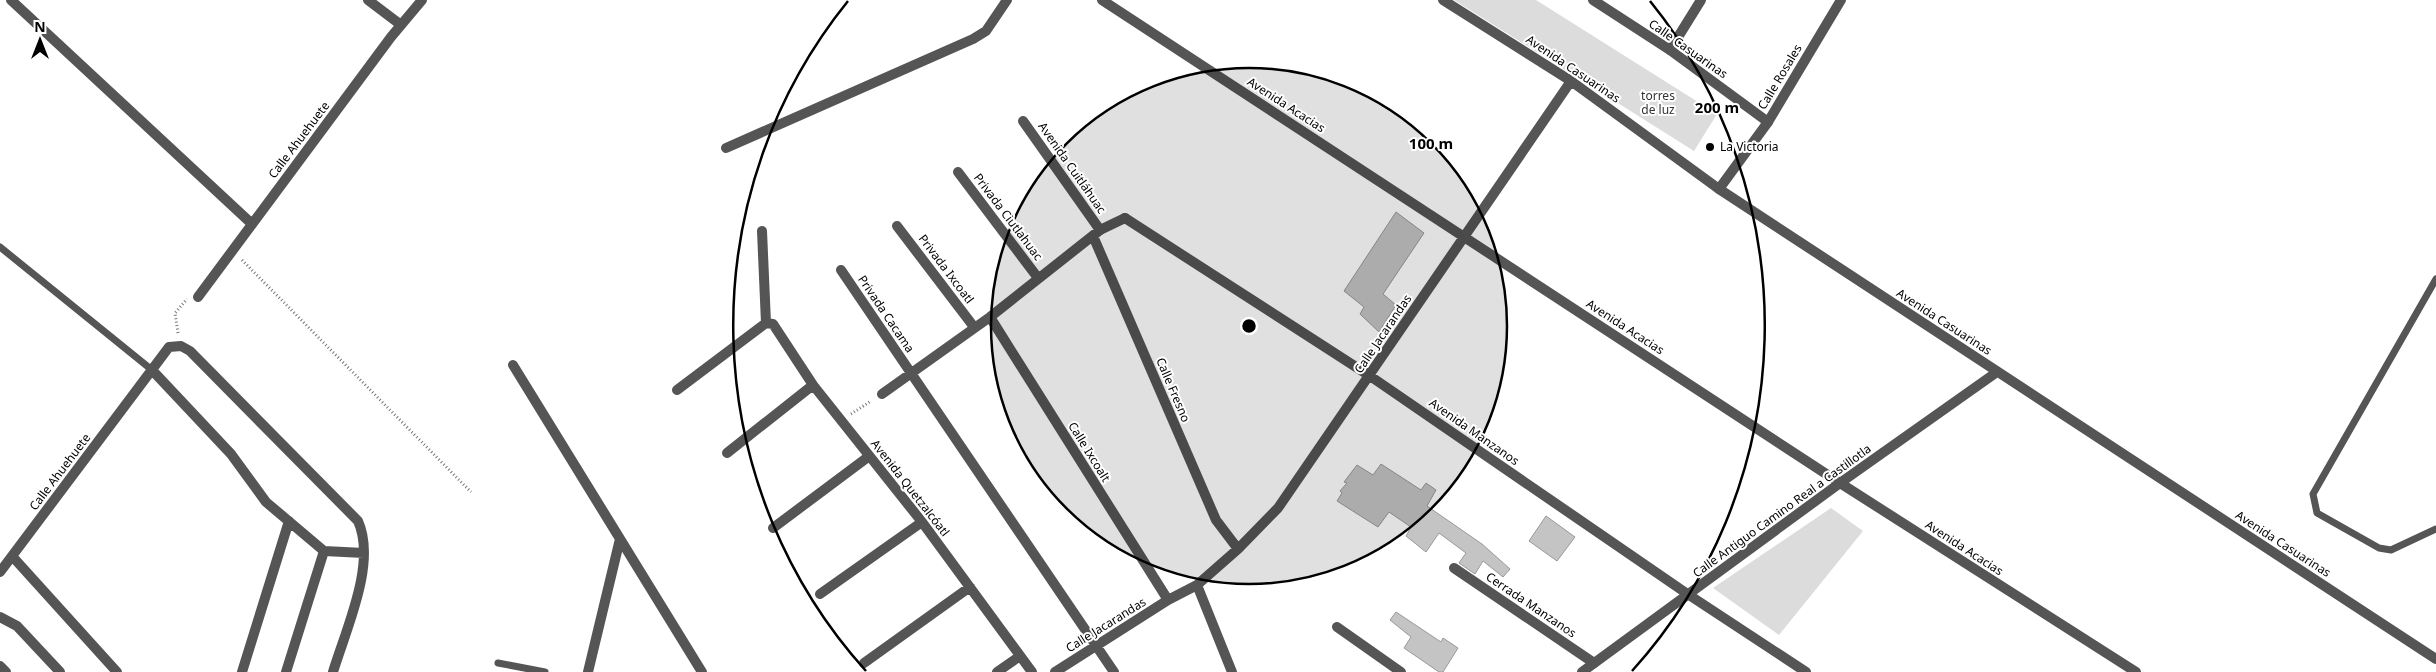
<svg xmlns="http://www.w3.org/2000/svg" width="2436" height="672" font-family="'Noto Sans',sans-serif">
  <rect width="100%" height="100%" fill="#fff"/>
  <path fill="#dcdcdc" d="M 1454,0 L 1536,0 L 1717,114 L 1694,151 Z
    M 1831,508 L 1863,531 L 1779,635 L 1713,588 Z"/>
  <path fill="#c4c4c4" stroke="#999" d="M 1396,212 L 1424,233 L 1383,294 L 1396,305 L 1379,332 L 1360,314 L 1364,307 L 1344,291 Z
    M 1381,464 L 1421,490 L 1426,483 L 1436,490 L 1427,506 L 1482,544 L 1510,569 L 1503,577 L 1483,561 L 1475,574 L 1459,563 L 1466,553 L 1439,533 L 1426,552 L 1406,536 L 1411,527 L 1389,512 L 1378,527 L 1337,501 L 1342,493 L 1340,491 L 1347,483 L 1344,482 L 1357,465 L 1373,475 Z
    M 1546,516 L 1575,537 L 1557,561 L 1529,541 Z
    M 1396,612 L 1441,642 L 1443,638 L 1458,648 L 1443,672 L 1439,672 L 1404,648 L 1411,637 L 1390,620 Z"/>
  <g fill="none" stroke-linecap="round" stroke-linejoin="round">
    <path stroke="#777" stroke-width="3" stroke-dasharray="1 2.5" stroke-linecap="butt" d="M 242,260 L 471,492
      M 178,333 L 175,313 L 187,299
      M 851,414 L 871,401"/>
    <path stroke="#555" stroke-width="7" d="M 0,247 L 152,370
      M 2436,279 L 2313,494 L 2317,513 L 2379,548 L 2391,550 L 2436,529
      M 498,663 L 545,672"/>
    <path stroke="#555" stroke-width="10" d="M 1100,230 L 1125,218"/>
    <path stroke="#555" stroke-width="10" d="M 11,0 L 252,224
      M 368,0 L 401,25
      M 1102,0 L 1840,483 L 2136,672
      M 1443,0 L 1571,81 L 1719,189
      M 1670,50 L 1701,0
      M 1768,122 L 1841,0
      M 726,148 L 973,39 L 986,31 L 1007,0
      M 958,172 L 1038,278
      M 1125,218 L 1370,376 L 1689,595 L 1806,672
      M 897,226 L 974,327
      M 762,231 L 766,323
      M 1093,236 L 1216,520 L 1238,549
      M 841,270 L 1114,672
      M 198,297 L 391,37 L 422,0
      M 990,317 L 1168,600
      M 766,323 L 773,324 L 813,385 L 922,522 L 1032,672
      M 513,365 L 702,672
      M 152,370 L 231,454 L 266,502 L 324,551 L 364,553
      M 677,390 L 766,323
      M 882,394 L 990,317 L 1100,230 L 1023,121
      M 727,453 L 813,385
      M 773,528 L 868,457
      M 12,556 L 117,672
      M 1454,568 L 1594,663
      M 0,572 L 169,347 L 181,346 L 190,351 L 358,521 C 377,563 346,629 333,672
      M 1197,585 L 1232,672
      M 820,594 L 922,522
      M 0,617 L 17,626 L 60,672
      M 1337,627 L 1401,672
      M 864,663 L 970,587
      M 0,666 L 6,672
      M 242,672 L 289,521
      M 286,672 L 324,551
      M 588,672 L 620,539
      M 997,672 L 1020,656
      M 1055,672 L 1168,600 L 1197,585 L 1238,549 L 1278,508 L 1571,81"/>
    <path stroke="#555" stroke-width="10" d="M 1593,0 L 1670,50 L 1768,122 L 1719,189 L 2436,659
      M 1582,672 L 1840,483 L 1997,372"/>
  </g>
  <circle cx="1249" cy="326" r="258" fill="#000" fill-opacity=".12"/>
  <g fill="none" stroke="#000" stroke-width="2.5">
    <circle cx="1249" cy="326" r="258"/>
    <path d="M866 671A516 516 0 0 1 848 1M1650 1A516 516 0 0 1 1632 671"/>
  </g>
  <circle fill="#000" stroke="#fff" stroke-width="2" cx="1710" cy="147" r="5"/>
  <g text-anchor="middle" stroke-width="4" stroke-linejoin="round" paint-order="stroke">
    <g font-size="12" fill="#000" stroke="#fff">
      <text transform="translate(1688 49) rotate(35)" y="4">Calle Casuarinas</text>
      <text transform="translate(1573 69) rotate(34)" y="4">Avenida Casuarinas</text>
      <text transform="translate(1780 77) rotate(-59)" y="4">Calle Rosales</text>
      <text transform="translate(1286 105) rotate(33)" y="4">Avenida Acacias</text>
      <text transform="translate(299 140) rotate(-53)" y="4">Calle Ahuehuete</text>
      <text transform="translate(1072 168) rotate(55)" y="4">Avenida Cuitláhuac</text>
      <text transform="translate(1008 217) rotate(53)" y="4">Privada Ciutlahuac</text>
      <text transform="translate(946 269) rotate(53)" y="4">Privada Ixcoatl</text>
      <text transform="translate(886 314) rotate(56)" y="4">Privada Cacama</text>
      <text transform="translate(1944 322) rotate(33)" y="4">Avenida Casuarinas</text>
      <text transform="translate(1625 327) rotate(33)" y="4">Avenida Acacias</text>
      <text transform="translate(1383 334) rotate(-56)" y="4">Calle Jacarandas</text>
      <text transform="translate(1173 390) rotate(67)" y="4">Calle Fresno</text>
      <text transform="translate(1474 432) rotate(35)" y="4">Avenida Manzanos</text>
      <text transform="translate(1089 452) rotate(58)" y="4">Calle Ixcoalt</text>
      <text transform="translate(60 472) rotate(-53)" y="4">Calle Ahuehuete</text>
      <text transform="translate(910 488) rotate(52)" y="4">Avenida Quetzalcóatl</text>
      <text transform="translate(1782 511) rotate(-36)" y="4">Calle Antiguo Camino Real a Castillotla</text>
      <text transform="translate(2283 544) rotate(33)" y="4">Avenida Casuarinas</text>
      <text transform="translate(1964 548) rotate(33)" y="4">Avenida Acacias</text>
      <text transform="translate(1531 605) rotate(34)" y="4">Cerrada Manzanos</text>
      <text transform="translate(1106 625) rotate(-32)" y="4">Calle Jacarandas</text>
    </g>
    <g font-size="12" fill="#333" stroke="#fff">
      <text x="1658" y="100">torres<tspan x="1658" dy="14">de luz</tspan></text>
    </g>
    <g font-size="12" fill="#000" stroke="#fff" text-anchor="start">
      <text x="1720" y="151">La Victoria</text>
    </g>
  </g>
  <circle cx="1249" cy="326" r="8" fill="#000" stroke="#fff" stroke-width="2.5"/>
  <g font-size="15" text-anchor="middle" font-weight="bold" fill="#000" stroke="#fff" stroke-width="4" stroke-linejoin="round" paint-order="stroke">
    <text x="1717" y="113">200 m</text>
    <text x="1431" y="149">100 m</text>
  </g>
  <g transform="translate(40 40)" stroke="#ffffff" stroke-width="4" paint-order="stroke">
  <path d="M0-4L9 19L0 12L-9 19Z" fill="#000000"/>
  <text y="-8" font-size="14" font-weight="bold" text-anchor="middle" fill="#000000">N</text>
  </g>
</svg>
